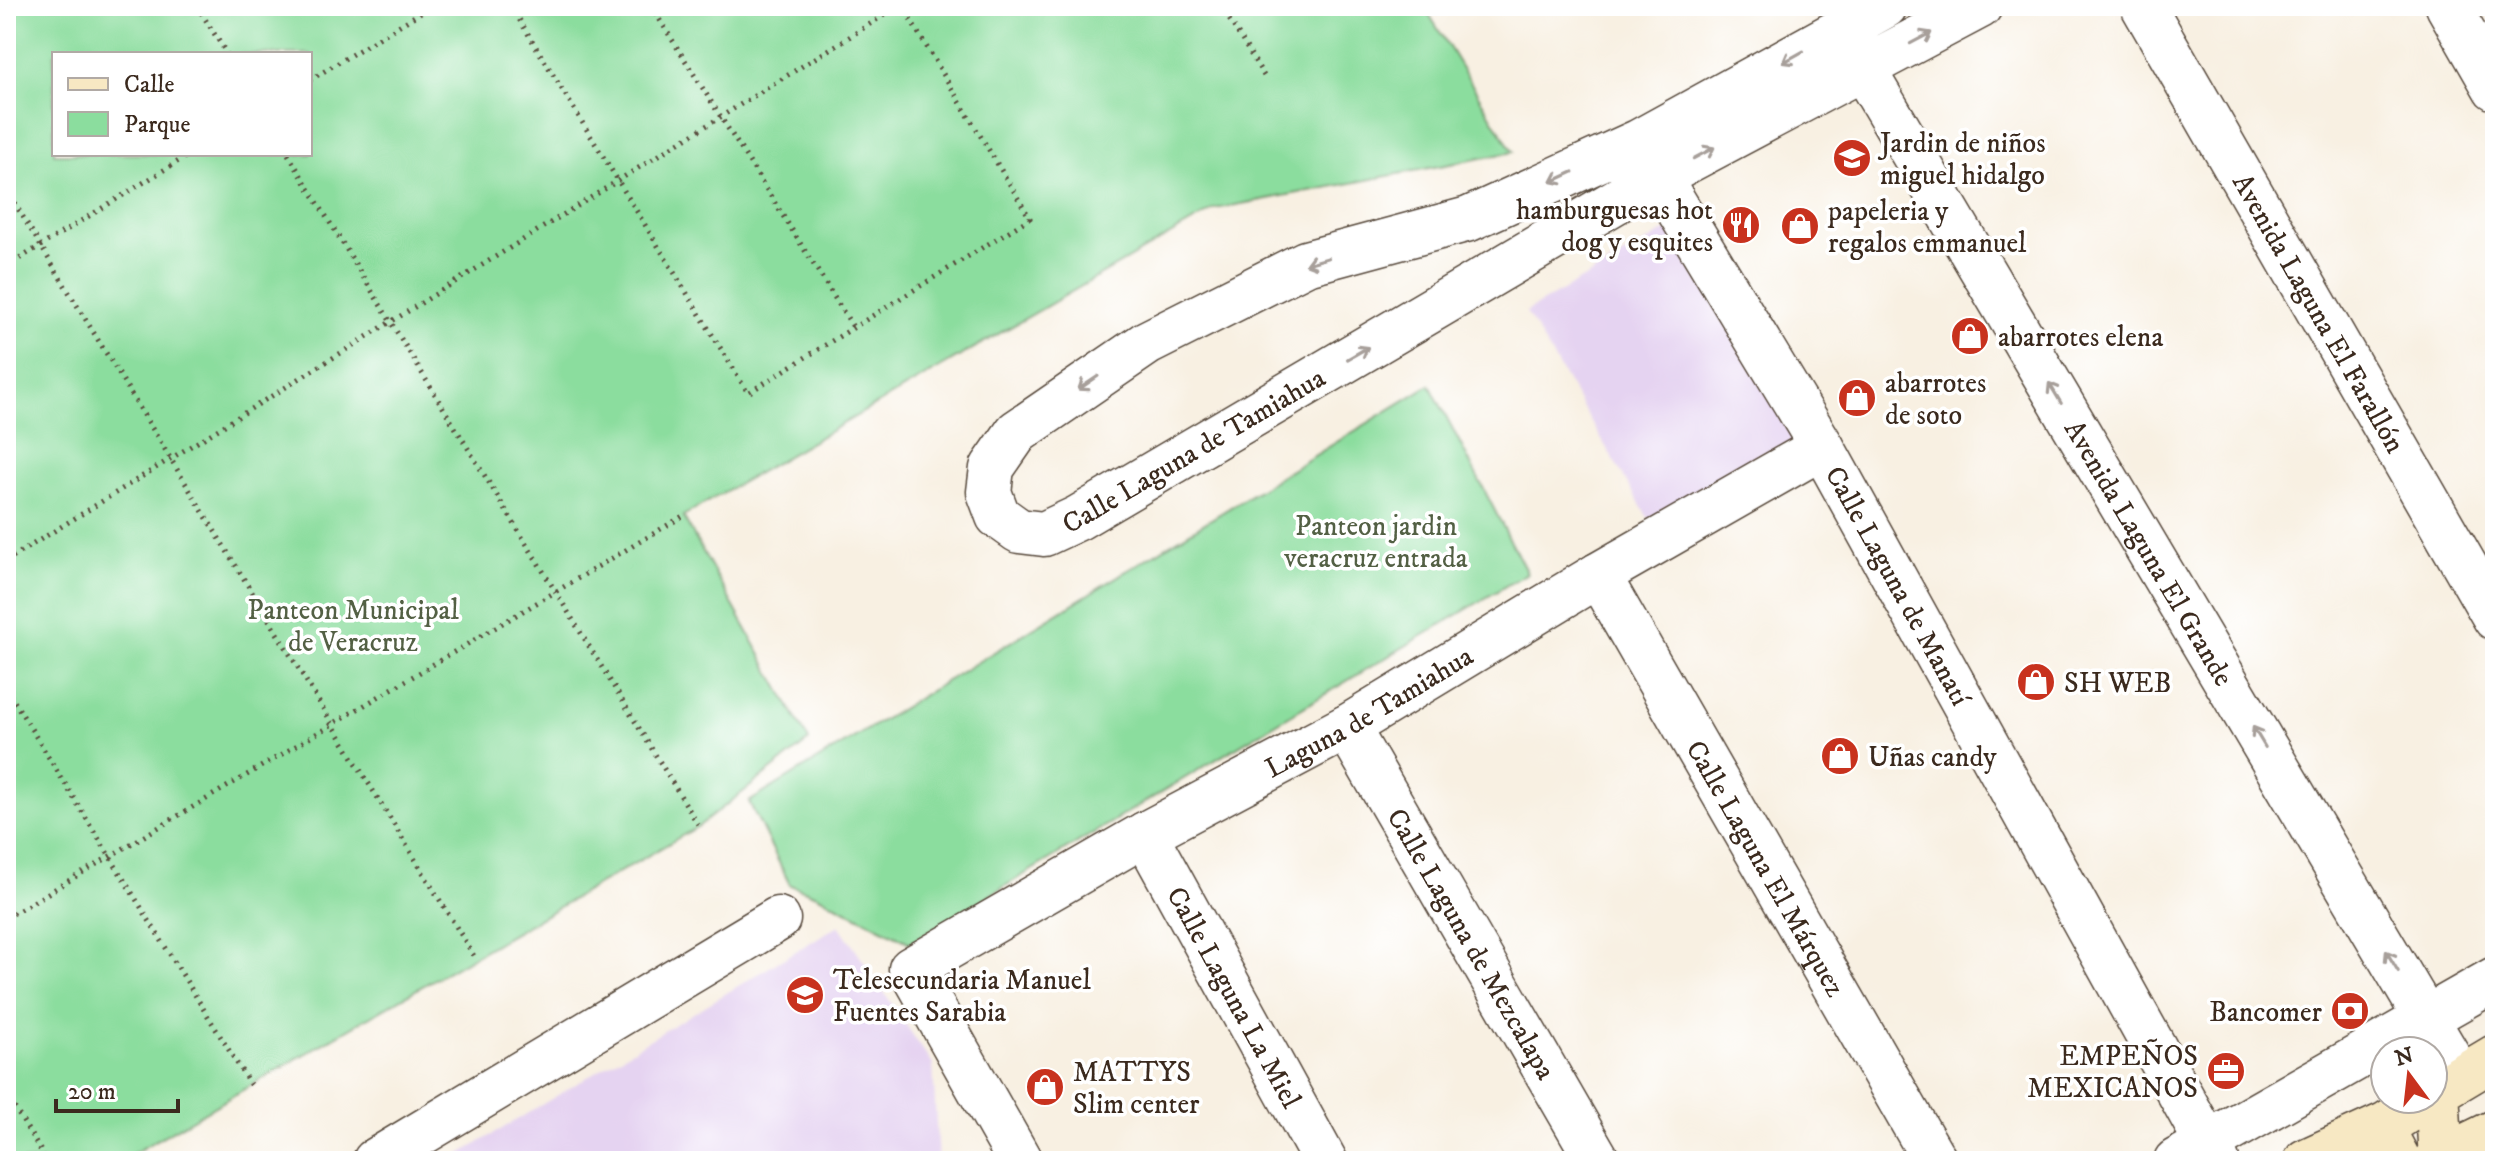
<svg xmlns="http://www.w3.org/2000/svg" width="2501" height="1167" font-family="'IM FELL DW Pica',serif">
  <rect width="100%" height="100%" fill="#fff"/>
  <filter id="ink" filterUnits="userSpaceOnUse"><feTurbulence type="fractalNoise" baseFrequency=".0125" numOctaves="2"/><feDisplacementMap in="SourceGraphic" scale="16" xChannelSelector="R" yChannelSelector="G"/><feConvolveMatrix kernelMatrix="1 2 1 2 8 2 1 2 1" color-interpolation-filters="sRGB"/></filter>
  <filter id="wash" filterUnits="userSpaceOnUse"><feTurbulence type="fractalNoise" baseFrequency=".006" numOctaves="4" result="noise"/><feDisplacementMap in="SourceGraphic" scale="32" xChannelSelector="R" yChannelSelector="G"/><feGaussianBlur stdDeviation="1.8" result="paint"/><feColorMatrix in="noise" values="0 0 0 0 0 0 0 0 0 0 0 0 0 0 0 0 0 1.4 0 .05"/><feComposite in="paint" operator="in"/></filter>
  <g filter="url(#wash)">
    <rect width="100%" height="100%" fill="#f8f0e2"/>
    <path fill="#e5d3f1" d="M 1676,225 L 1807,445 L 1657,533 L 1526,312 Z
      M 839,925 L 933,1065 L 938,1161 L 449,1161 Z"/>
    <path fill="#8bdd9e" stroke="#63845e" stroke-width="2" fill-rule="evenodd" d="M 6,6 L 1424,6 L 1513,152 L 1215,209 L 683,516 L 809,741 L 699,826 L 120,1161 L 6,1161 ZM 54,54 L 310,54 L 310,154 L 54,154 Z
      M 1430,385 L 1527,573 L 910,943 L 817,895 L 790,885 L 749,802 Z"/>
  </g>
  <g filter="url(#ink)">
    <g fill="none" stroke-linecap="round" stroke-linejoin="round">
      <g stroke="#57483b" stroke-width="47">
        <g id="street">
          <path id="s1" d="M 1885,6 L 1638,142 L 1469,219 L 1306,263 L 1147,343 L 1017,432 L 992,468 L 989,492 L 998,516 L 1019,531 L 1044,534 L 1078,518 L 1659,176 L 1980,6"/>
          <path id="s2" d="M 2143,6 L 2495,618"/>
          <path d="M 2448,6 L 2495,88"/>
          <path id="s3" d="M 1856,40 L 1863,69 L 2460,1076"/>
          <path id="s4" d="M 1643,151 L 1822,447 L 2217,1161"/>
          <path id="s5" d="M 1598,575 L 1935,1161"/>
          <path id="s6" d="M 1347,727 L 1598,1161"/>
          <path id="s7" d="M 1145,834 L 1325,1161"/>
          <path d="M 375,1161 L 778,919"/>
          <path id="s8" d="M 1020,1161 L 911,969 L 1145,834 L 1347,727 L 1598,575 L 1822,447"/>
          <path d="M 2176,1161 L 2495,979"/>
        </g>
      </g>
      <g stroke="#57483b" stroke-width="47">
        <path id="secondary" d="M 2437,1091 L 2441,1161
          M 2433,1094 L 2495,1057
          M 2381,1127 L 2399,1161
          M 2306,1161 L 2387,1124 L 2425,1099
          M 2435,1161 L 2495,1132"/>
      </g>
      <path stroke="#57483b" stroke-width="5" stroke-dasharray="2 6" stroke-linecap="butt" d="M 197,6 L 227,54
        M 511,6 L 748,393 L 1030,218 L 902,6
        M 651,6 L 853,327
        M 1221,6 L 1264,76
        M 310,80 L 431,6
        M 288,154 L 699,826
        M 6,189 L 474,956
        M 6,267 L 190,154
        M 6,561 L 899,6
        M 6,688 L 251,1086
        M 6,918 L 683,516
        M 6,1094 L 47,1161"/>
      <use href="#street" stroke="#fff" stroke-width="44"/>
      <use href="#secondary" stroke="#f7e8c3" stroke-width="44"/>
    </g>
    <defs><path id="oneway-shaft" d="M-6 0H5M1.5-3L5.5 0L1.5 3" fill="none" stroke-width="1.6" stroke-linecap="round" stroke-linejoin="round" transform="scale(2)"/></defs>
    <g stroke="#a79f9a">
      <use href="#oneway-shaft" transform="translate(1921 38) rotate(-28)"/>
      <use href="#oneway-shaft" transform="translate(1793 57) rotate(151)"/>
      <use href="#oneway-shaft" transform="translate(1704 153) rotate(-28)"/>
      <use href="#oneway-shaft" transform="translate(1562 177) rotate(155)"/>
      <use href="#oneway-shaft" transform="translate(1317 261) rotate(164)"/>
      <use href="#oneway-shaft" transform="translate(1358 353) rotate(-30)"/>
      <use href="#oneway-shaft" transform="translate(1088 383) rotate(146)"/>
      <use href="#oneway-shaft" transform="translate(2055 393) rotate(-121)"/>
      <use href="#oneway-shaft" transform="translate(2259 737) rotate(-121)"/>
      <use href="#oneway-shaft" transform="translate(2392 961) rotate(-121)"/>
    </g>
  </g>
  <defs>
    <g id="school-disc" transform="scale(2)"><circle r="9.5" fill="#c8321e" stroke="#fff"/><path d="M0-5L7-2L0 1L-7-2ZM-4 1L0 2.5L4 1V4Q0 6-4 4Z" fill="#fff"/></g>
    <g id="restaurant-disc" transform="scale(2)"><circle r="9.5" fill="#c8321e" stroke="#fff"/><path d="M-5-6h1v4h1v-4h1v4h1v-4h1v5L-1.5 .5V6h-2V.5L-5-1ZM5-6V6H3V1.5H1.5Q1.5-4 5-6Z" fill="#fff"/></g>
    <g id="shop-disc" transform="scale(2)"><circle r="9.5" fill="#c8321e" stroke="#fff"/><path d="M-5-2.5h2.3a2.7 3.5 0 0 1 5.4 0H5L5.5 6h-11ZM-1.5-2.5h3a1.5 2.3 0 0 0-3 0Z" fill="#fff"/></g>
    <g id="bank-disc" transform="scale(2)"><circle r="9.5" fill="#c8321e" stroke="#fff"/><path d="M-6-4H6V4H-6ZM0-2.3a2.3 2.3 0 1 0 0 4.6a2.3 2.3 0 1 0 0-4.6Z" fill="#fff"/></g>
    <g id="office-disc" transform="scale(2)"><circle r="9.5" fill="#c8321e" stroke="#fff"/><path d="M-6-3h4V-5.5h4V-3h4V5H-6ZM-1-4.5V-3h2v-1.5ZM-6 0V1H6V0Z" fill="#fff"/></g>
  </defs>
  <g fill-rule="evenodd">
    <use href="#school-disc" x="1852" y="158"/>
    <use href="#restaurant-disc" x="1741" y="225"/>
    <use href="#shop-disc" x="1800" y="226"/>
    <use href="#shop-disc" x="1970" y="336"/>
    <use href="#shop-disc" x="1857" y="398"/>
    <use href="#shop-disc" x="2036" y="682"/>
    <use href="#shop-disc" x="1840" y="756"/>
    <use href="#school-disc" x="805" y="995"/>
    <use href="#bank-disc" x="2350" y="1011"/>
    <use href="#office-disc" x="2226" y="1071"/>
    <use href="#shop-disc" x="1045" y="1087"/>
  </g>
  <g text-anchor="middle" stroke-width="7" stroke-linejoin="round" paint-order="stroke">
    <g font-size="28" fill="#3b2a1e" stroke="#fff" text-anchor="start">
      <text x="1880" y="152">Jardin de niños<tspan x="1880" dy="32">miguel hidalgo</tspan></text>
      <text x="1713" y="219" text-anchor="end">hamburguesas hot<tspan x="1713" dy="32">dog y esquites</tspan></text>
      <text x="1828" y="220">papeleria y<tspan x="1828" dy="32">regalos emmanuel</tspan></text>
      <text x="1998" y="346">abarrotes elena</text>
      <text x="1885" y="392">abarrotes<tspan x="1885" dy="32">de soto</tspan></text>
      <text x="2064" y="692">SH WEB</text>
      <text x="1868" y="766">Uñas candy</text>
      <text x="833" y="989">Telesecundaria Manuel<tspan x="833" dy="32">Fuentes Sarabia</tspan></text>
      <text x="2322" y="1021" text-anchor="end">Bancomer</text>
      <text x="2198" y="1065" text-anchor="end">EMPEÑOS<tspan x="2198" dy="32">MEXICANOS</tspan></text>
      <text x="1073" y="1081">MATTYS<tspan x="1073" dy="32">Slim center</tspan></text>
    </g>
    <g font-size="28" fill="#3b2a1e" stroke="#fff">
      <text dy="10" stroke="none"><textPath href="#s2" startOffset="354">Avenida Laguna El Farallón</textPath></text>
      <text dy="10" stroke="none"><textPath href="#s1" startOffset="1288">Calle Laguna de Tamiahua</textPath></text>
      <text dy="10" stroke="none"><textPath href="#s3" startOffset="592">Avenida Laguna El Grande</textPath></text>
      <text dy="10" stroke="none"><textPath href="#s4" startOffset="504">Calle Laguna de Manatí</textPath></text>
      <text dy="10" stroke="none"><textPath href="#s8" startOffset="746">Laguna de Tamiahua</textPath></text>
      <text dy="10" stroke="none"><textPath href="#s5" startOffset="338">Calle Laguna El Márquez</textPath></text>
      <text dy="10" stroke="none"><textPath href="#s6" startOffset="250">Calle Laguna de Mezcalapa</textPath></text>
      <text dy="10" stroke="none"><textPath href="#s7" startOffset="186">Calle Laguna La Miel</textPath></text>
    </g>
    <g font-size="28" fill="#536044" stroke="#fff">
      <text x="1376" y="535">Panteon jardin<tspan x="1376" dy="32">veracruz entrada</tspan></text>
      <text x="353" y="619">Panteon Municipal<tspan x="353" dy="32">de Veracruz</tspan></text>
    </g>
  </g>
  <rect width="2501" height="1167" fill="none" stroke="#fff" stroke-width="32"/>
  <rect x="52" y="52" width="260" height="104" fill="#ffffff" stroke="#b1aaa5" stroke-width="2"/>
  <rect x="68" y="78" width="40" height="12" fill="#f7e8c3" stroke="#b1aaa5" stroke-width="2"/>
  <text x="124" y="92" font-size="24" fill="#3b2a1e">Calle</text>
  <rect x="68" y="112" width="40" height="24" fill="#8bdd9e" stroke="#b1aaa5" stroke-width="2"/>
  <text x="124" y="132" font-size="24" fill="#3b2a1e">Parque</text>
  <g transform="translate(2409 1075) rotate(345)"><circle r="38" fill="#ffffff" stroke="#b1aaa5" stroke-width="2"/>
  <path d="M0-6L14 30L0 20L-14 30Z" fill="#c8321e"/>
  <text y="-12" font-size="22" font-weight="bold" text-anchor="middle" fill="#3b2a1e">N</text>
  </g>
  <path d="M56 1099v12h122v-12" fill="none" stroke="#3b2a1e" stroke-width="4"/>
  <text x="68" y="1099" font-size="24" fill="#3b2a1e" stroke="#ffffff" stroke-width="6" paint-order="stroke">20 m</text>
</svg>
